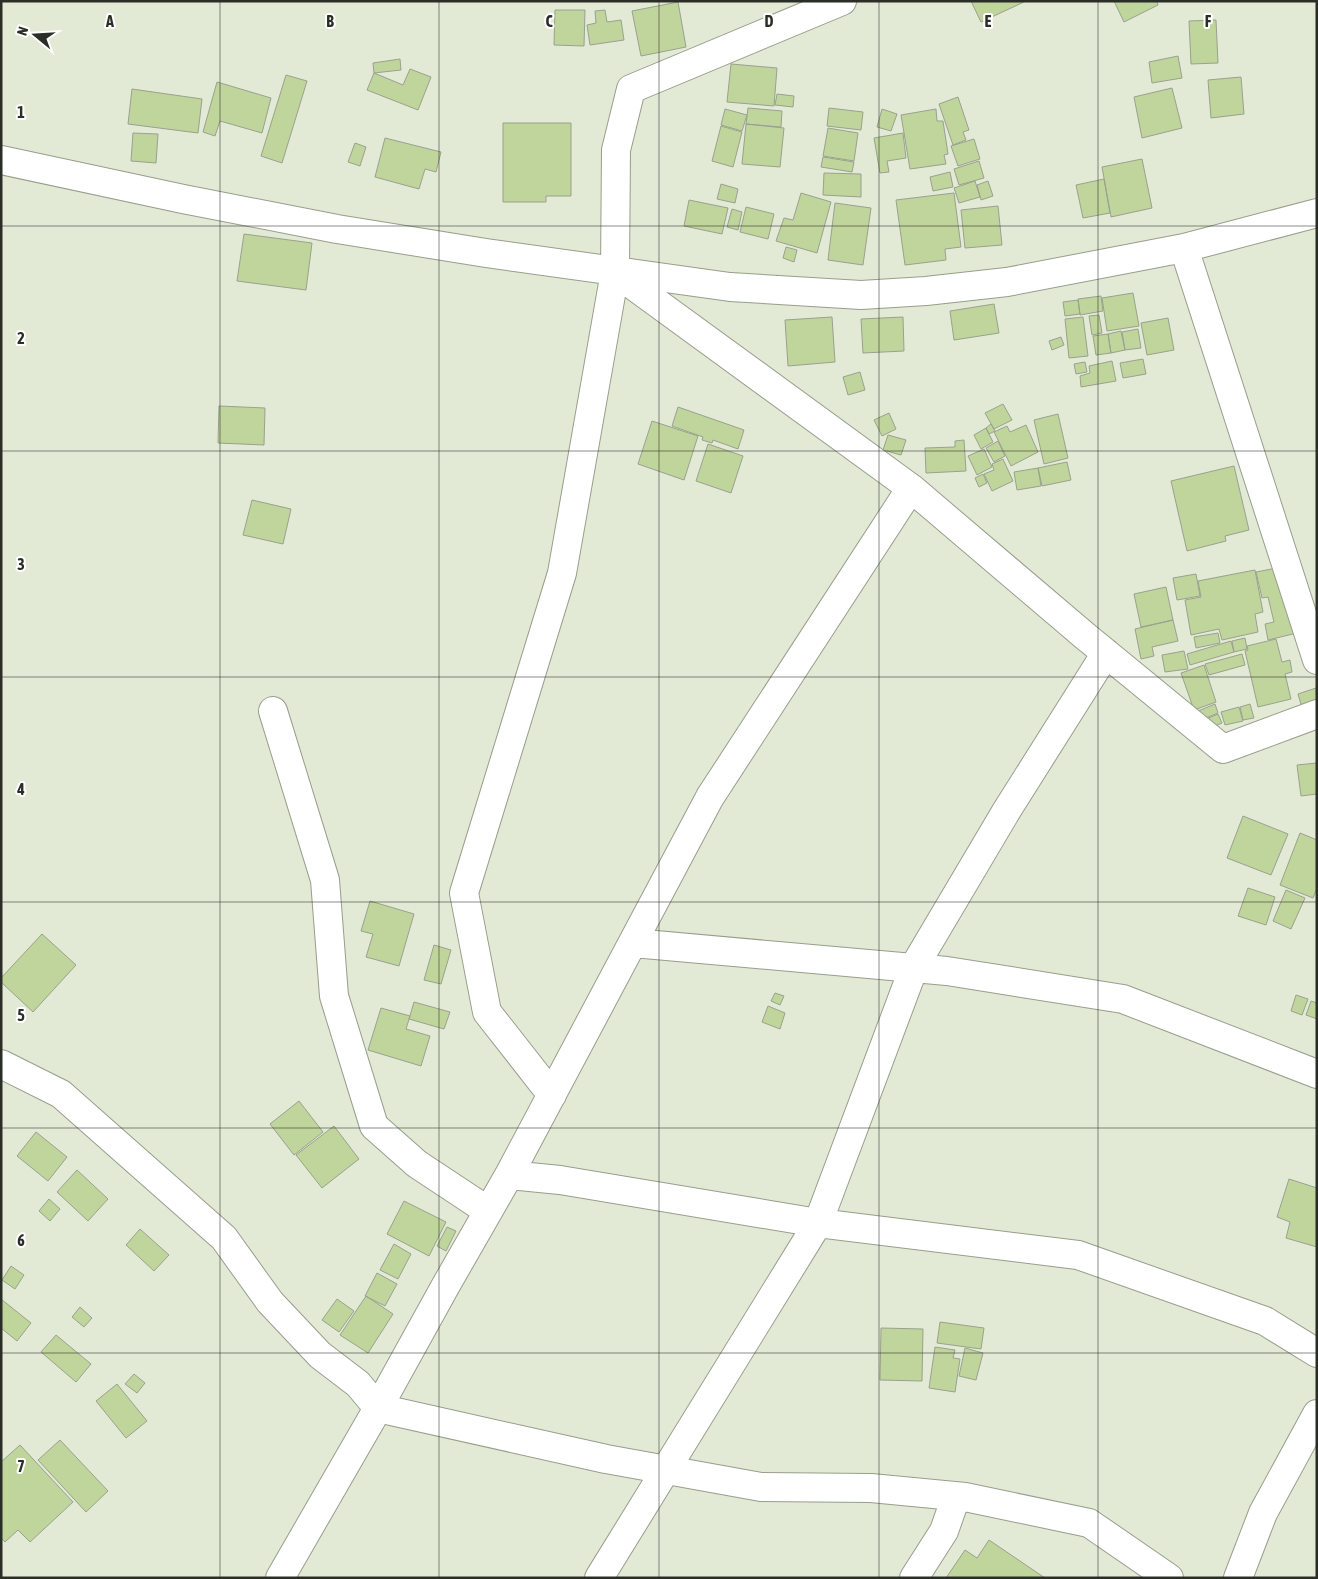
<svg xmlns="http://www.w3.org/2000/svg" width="1318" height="1579" font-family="'Asap Condensed',sans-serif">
  <rect width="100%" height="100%" fill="#e2ead6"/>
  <path fill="#bfd59b" stroke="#9aa18f" d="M 971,1 L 1026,1 L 981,22 Z
    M 1114,1 L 1157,1 L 1158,5 L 1124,22 Z
    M 678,2 L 686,47 L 641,56 L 632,11 Z
    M 555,10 L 585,10 L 584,46 L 554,45 Z
    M 605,10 L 607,22 L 621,20 L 624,40 L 590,45 L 587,25 L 596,23 L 595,11 Z
    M 1216,20 L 1218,63 L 1191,64 L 1189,21 Z
    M 1178,56 L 1182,78 L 1152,83 L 1149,62 Z
    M 400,59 L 401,70 L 374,73 L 373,63 Z
    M 731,64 L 777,68 L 774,106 L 727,102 Z
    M 410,69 L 431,77 L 418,110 L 367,90 L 374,73 L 403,85 Z
    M 286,75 L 307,81 L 282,163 L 261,156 Z
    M 1241,77 L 1244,114 L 1211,118 L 1208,80 Z
    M 217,82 L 271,98 L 262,133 L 220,121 L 215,136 L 203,132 Z
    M 1172,88 L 1182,128 L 1142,138 L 1134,97 Z
    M 132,89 L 202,99 L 198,133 L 128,124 Z
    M 777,94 L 794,96 L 793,107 L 775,105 Z
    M 958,97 L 969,130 L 963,132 L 966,140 L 953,145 L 939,104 Z
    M 748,108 L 782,111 L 781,127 L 746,124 Z
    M 829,108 L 863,112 L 861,130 L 827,126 Z
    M 725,109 L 747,115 L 742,131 L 721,125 Z
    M 882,109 L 897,114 L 891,131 L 877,127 Z
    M 936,109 L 937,121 L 943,121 L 948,154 L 944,155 L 946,164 L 910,169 L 901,115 Z
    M 503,123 L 571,123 L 571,196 L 546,196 L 546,202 L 503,202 Z
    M 746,124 L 784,128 L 780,167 L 742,164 Z
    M 721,126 L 742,132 L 733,167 L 712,161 Z
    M 828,128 L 858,133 L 854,161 L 823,156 Z
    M 133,133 L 158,134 L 156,163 L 131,161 Z
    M 903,133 L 906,158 L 887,161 L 889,172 L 880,173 L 874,138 Z
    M 385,138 L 441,152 L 436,172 L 425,169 L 419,189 L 375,177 Z
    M 974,139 L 980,159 L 958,166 L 951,146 Z
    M 355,143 L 366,147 L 360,166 L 348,162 Z
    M 823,157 L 854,162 L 852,172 L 821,167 Z
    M 1142,159 L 1152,208 L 1111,217 L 1102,167 Z
    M 979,161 L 984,178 L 959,185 L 954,169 Z
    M 950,172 L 953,187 L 933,191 L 930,177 Z
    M 824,173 L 861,174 L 861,197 L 823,195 Z
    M 1104,179 L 1110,213 L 1083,218 L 1076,185 Z
    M 975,181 L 980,197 L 959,203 L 954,188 Z
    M 988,181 L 993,196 L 981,200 L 977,185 Z
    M 721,184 L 738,189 L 735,203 L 717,199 Z
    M 801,193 L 831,202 L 817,253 L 776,241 L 784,218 L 793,220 Z
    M 954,193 L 961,247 L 945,249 L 946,260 L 905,265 L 896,200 Z
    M 689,200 L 728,208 L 722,234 L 684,226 Z
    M 835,203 L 871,208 L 863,265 L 828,260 Z
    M 998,206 L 1002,245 L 965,248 L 961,210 Z
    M 746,207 L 774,214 L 768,239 L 740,232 Z
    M 732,209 L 742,212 L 738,230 L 727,227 Z
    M 244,234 L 312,243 L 306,290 L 237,281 Z
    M 786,247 L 797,250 L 794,262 L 783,258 Z
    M 1133,293 L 1139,326 L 1107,331 L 1102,298 Z
    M 1101,296 L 1103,311 L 1080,315 L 1078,299 Z
    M 1078,300 L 1080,314 L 1065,316 L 1063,302 Z
    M 994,304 L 999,333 L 954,340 L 950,311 Z
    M 1099,315 L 1102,333 L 1092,335 L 1089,316 Z
    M 832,317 L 835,362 L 788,366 L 785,320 Z
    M 903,317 L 904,351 L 863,353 L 861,319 Z
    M 1083,317 L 1088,356 L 1069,358 L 1065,319 Z
    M 1168,318 L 1174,350 L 1147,355 L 1141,323 Z
    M 1138,329 L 1141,348 L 1125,350 L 1122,332 Z
    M 1121,331 L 1125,350 L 1111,353 L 1108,334 Z
    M 1108,334 L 1111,353 L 1096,355 L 1093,336 Z
    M 1061,337 L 1064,345 L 1052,350 L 1049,341 Z
    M 1143,359 L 1146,374 L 1123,378 L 1120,363 Z
    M 1112,361 L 1116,381 L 1081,387 L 1080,376 L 1090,373 L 1089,366 Z
    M 1085,362 L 1087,372 L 1076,374 L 1074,364 Z
    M 860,372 L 865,390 L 848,395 L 843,377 Z
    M 1003,404 L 1012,420 L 994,429 L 985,413 Z
    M 219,406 L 265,408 L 264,445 L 218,443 Z
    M 678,407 L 744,430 L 738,449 L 713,440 L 712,443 L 702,440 L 703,437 L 672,426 Z
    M 889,413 L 896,429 L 882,436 L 874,420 Z
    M 1058,414 L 1068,458 L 1044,464 L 1034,420 Z
    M 652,421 L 698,436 L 684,480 L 638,464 Z
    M 991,424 L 995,431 L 989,434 L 986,428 Z
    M 1026,425 L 1038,452 L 1011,466 L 994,432 L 1007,426 L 1010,432 Z
    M 986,428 L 993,442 L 981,449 L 974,435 Z
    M 888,435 L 906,440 L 901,455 L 883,450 Z
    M 964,440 L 966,471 L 926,473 L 925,448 L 955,447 L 955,441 Z
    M 998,441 L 1005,456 L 994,462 L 986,448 Z
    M 708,444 L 743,456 L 731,493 L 696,481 Z
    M 984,449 L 992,467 L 977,475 L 968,456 Z
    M 1003,459 L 1013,481 L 992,491 L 984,474 L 994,470 L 992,464 Z
    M 1067,462 L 1071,480 L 1042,486 L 1038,468 Z
    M 1234,466 L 1249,530 L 1225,536 L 1226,541 L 1187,551 L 1171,481 Z
    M 1038,468 L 1041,486 L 1017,490 L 1014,472 Z
    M 983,474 L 987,483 L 979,487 L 975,478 Z
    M 252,500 L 291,509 L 283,544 L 243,535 Z
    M 1282,567 L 1297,633 L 1268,640 L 1265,624 L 1274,622 L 1268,597 L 1262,598 L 1256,572 Z
    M 1255,570 L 1263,612 L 1255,614 L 1258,632 L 1222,640 L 1219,629 L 1191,635 L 1185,600 L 1201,597 L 1198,581 Z
    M 1196,574 L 1200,596 L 1177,600 L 1173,578 Z
    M 1166,587 L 1173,620 L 1141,627 L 1134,594 Z
    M 1173,620 L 1178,641 L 1152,647 L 1154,656 L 1141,659 L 1135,629 Z
    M 1218,633 L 1220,643 L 1196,648 L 1194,637 Z
    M 1245,638 L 1247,649 L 1234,652 L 1232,641 Z
    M 1276,639 L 1282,662 L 1290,660 L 1292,672 L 1285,674 L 1291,699 L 1258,707 L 1245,651 L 1248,650 L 1247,646 Z
    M 1231,641 L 1234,652 L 1190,665 L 1187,654 Z
    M 1184,651 L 1188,669 L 1165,672 L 1162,655 Z
    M 1242,654 L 1245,665 L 1209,675 L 1205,664 Z
    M 1204,665 L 1216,702 L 1194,710 L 1181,673 Z
    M 1316,688 L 1317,705 L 1303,711 L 1298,694 Z
    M 1215,704 L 1218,713 L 1201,720 L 1198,711 Z
    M 1250,704 L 1254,718 L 1243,720 L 1240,707 Z
    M 1239,707 L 1243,721 L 1225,725 L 1221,712 Z
    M 1218,714 L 1222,723 L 1208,729 L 1204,720 Z
    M 1317,763 L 1317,794 L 1301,796 L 1297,765 Z
    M 1243,816 L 1288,834 L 1271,875 L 1227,858 Z
    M 1300,833 L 1317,840 L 1317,888 L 1313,898 L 1280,885 Z
    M 1248,888 L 1275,897 L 1266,925 L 1238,916 Z
    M 1286,890 L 1305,898 L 1291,929 L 1273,921 Z
    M 370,901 L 414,914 L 399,966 L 366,957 L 373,934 L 361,931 Z
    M 42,934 L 76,965 L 33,1012 L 1,982 L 1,978 Z
    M 434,945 L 451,950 L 441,984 L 424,980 Z
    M 775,993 L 784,996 L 780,1005 L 771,1001 Z
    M 1296,995 L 1308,999 L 1302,1015 L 1291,1011 Z
    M 1311,1001 L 1317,1003 L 1317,1019 L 1306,1015 Z
    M 414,1002 L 450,1012 L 444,1029 L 409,1019 Z
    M 768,1006 L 785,1013 L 780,1029 L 762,1022 Z
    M 381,1008 L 410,1016 L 406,1029 L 430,1036 L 421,1066 L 368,1050 Z
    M 299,1101 L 323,1132 L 294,1155 L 270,1124 Z
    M 334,1126 L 359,1159 L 322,1188 L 296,1155 Z
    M 36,1132 L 67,1157 L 48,1181 L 17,1156 Z
    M 77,1170 L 108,1199 L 88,1221 L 57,1192 Z
    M 1289,1179 L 1317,1188 L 1317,1247 L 1286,1238 L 1290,1222 L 1277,1217 Z
    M 49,1199 L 60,1209 L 50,1221 L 39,1211 Z
    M 404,1201 L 446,1222 L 429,1256 L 387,1234 Z
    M 447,1227 L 456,1231 L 446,1251 L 437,1246 Z
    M 140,1229 L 169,1255 L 154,1271 L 126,1245 Z
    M 394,1244 L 411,1254 L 398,1279 L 380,1270 Z
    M 11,1266 L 24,1275 L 15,1289 L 2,1280 Z
    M 377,1273 L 397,1284 L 385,1306 L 365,1296 Z
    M 366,1296 L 393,1314 L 368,1353 L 340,1335 Z
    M 1,1299 L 31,1323 L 17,1341 L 1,1328 Z
    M 337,1299 L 354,1311 L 339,1332 L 322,1320 Z
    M 80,1307 L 92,1318 L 84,1327 L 72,1317 Z
    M 940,1322 L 984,1328 L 981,1349 L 937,1343 Z
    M 881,1328 L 923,1329 L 922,1381 L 880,1380 Z
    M 56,1335 L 91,1364 L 76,1382 L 41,1352 Z
    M 935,1347 L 955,1350 L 953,1358 L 960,1359 L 955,1392 L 929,1388 Z
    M 965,1348 L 983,1353 L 976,1380 L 959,1376 Z
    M 134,1374 L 145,1383 L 137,1393 L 125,1384 Z
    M 117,1384 L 147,1421 L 126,1438 L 96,1401 Z
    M 60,1440 L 108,1491 L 86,1512 L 38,1460 Z
    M 20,1445 L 73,1502 L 30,1542 L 18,1530 L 5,1542 L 1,1538 L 1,1462 Z
    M 989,1540 L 1045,1578 L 946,1578 L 965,1550 L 977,1558 Z"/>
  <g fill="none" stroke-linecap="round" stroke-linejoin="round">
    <g stroke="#979e8c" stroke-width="30">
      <path id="street" d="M 1,160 L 183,199 L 337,229 L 486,253 L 730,287 L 861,295 L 926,291 L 1007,282 L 1184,248 L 1317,213
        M 1184,248 L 1317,660
        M 911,488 L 1085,636 L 1223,749 L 1317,714
        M 273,711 L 325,880 L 334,996 L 374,1126 L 417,1164 L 488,1211
        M 633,943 L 947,971 L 1123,999 L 1317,1074
        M 1,1064 L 61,1094 L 224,1238 L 270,1302 L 320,1355 L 358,1384 L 378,1408 L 606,1459 L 761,1487 L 871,1488 L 965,1497 L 1089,1523 L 1169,1578
        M 552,1095 L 487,1012 L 464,893 L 562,573 L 615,272 L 616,150 L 631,89 L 842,1
        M 509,1175 L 710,797 L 911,488 L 616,273
        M 280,1578 L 378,1408 L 446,1285 L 509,1175 L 560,1180 L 818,1223 L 1078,1255 L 1265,1321 L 1317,1353
        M 599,1578 L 818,1223 L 914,967 L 1007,810 L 1106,653
        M 914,1578 L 944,1531 L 956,1497
        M 1238,1578 L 1263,1513 L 1317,1414"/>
    </g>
    <use href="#street" stroke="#fff" stroke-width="28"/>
  </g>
  <path fill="none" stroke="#2b2e26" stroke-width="1" stroke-opacity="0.55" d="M 220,1 L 220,1578M 439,1 L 439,1578M 659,1 L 659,1578M 879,1 L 879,1578M 1098,1 L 1098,1578M 1,226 L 1317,226M 1,451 L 1317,451M 1,677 L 1317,677M 1,902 L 1317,902M 1,1128 L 1317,1128M 1,1353 L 1317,1353"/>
  <g font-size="16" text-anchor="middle" font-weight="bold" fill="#2b2e26" stroke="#fff" stroke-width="4" stroke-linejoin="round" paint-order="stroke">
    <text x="110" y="27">A</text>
    <text x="330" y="27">B</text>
    <text x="549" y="27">C</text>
    <text x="769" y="27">D</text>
    <text x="988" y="27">E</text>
    <text x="1208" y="27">F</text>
    <text x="21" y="118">1</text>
    <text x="21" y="344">2</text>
    <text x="21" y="570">3</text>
    <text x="21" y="795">4</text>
    <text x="21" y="1021">5</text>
    <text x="21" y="1246">6</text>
    <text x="21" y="1472">7</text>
  </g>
  <rect width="1318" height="1579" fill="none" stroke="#2b2e26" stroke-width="5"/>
  <g transform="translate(35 35) rotate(288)" stroke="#ffffff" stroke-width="4" paint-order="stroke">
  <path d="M0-4L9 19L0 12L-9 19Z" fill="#2b2e26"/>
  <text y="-8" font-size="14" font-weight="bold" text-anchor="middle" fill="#2b2e26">N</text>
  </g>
</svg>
